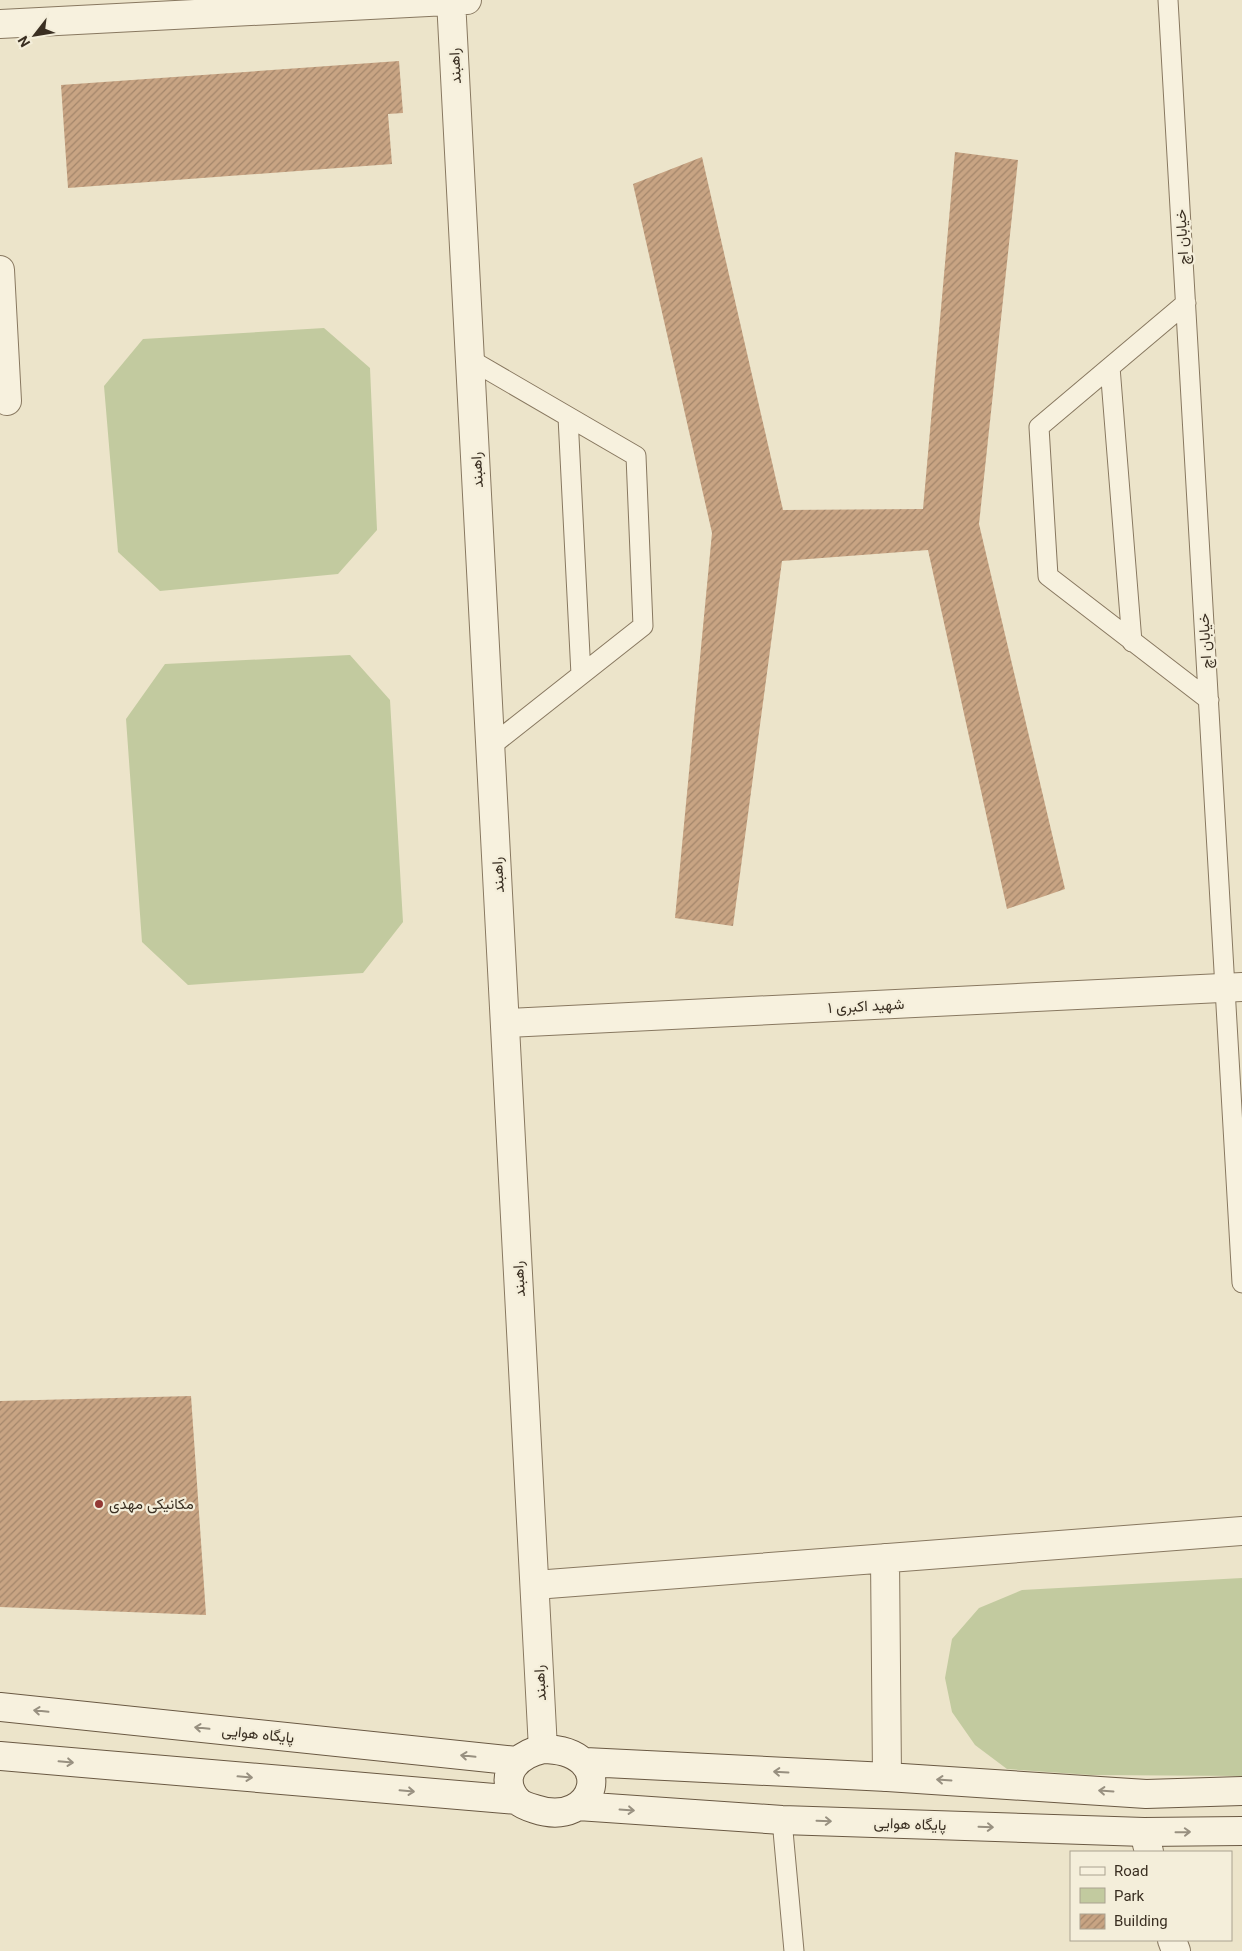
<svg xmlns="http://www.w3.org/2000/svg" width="1242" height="1951" viewBox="0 0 1242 1951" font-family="Georgia,Vazirmatn,serif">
	<defs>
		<pattern id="building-hatch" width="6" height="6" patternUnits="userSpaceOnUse" patternTransform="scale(1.25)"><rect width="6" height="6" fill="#c8a483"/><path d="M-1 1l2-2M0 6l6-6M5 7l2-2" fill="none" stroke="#a3866b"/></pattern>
	</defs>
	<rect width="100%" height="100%" fill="#ece4ca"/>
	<path fill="#c2ca9f" d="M324,328L370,368L377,530L338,574L160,591L118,552L104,386L143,339Z
		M350,655L390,700L403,922L363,973L188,985L142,942L126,719L165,664Z
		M1242,1578V1776L1091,1775L1007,1769L975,1745L952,1712L945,1678L952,1639L979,1608L1022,1590Z"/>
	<path fill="url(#building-hatch)" d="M399,61L403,113L388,114L392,164L68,188L61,85Z
		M955,152L1018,160L979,524L1065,889L1007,909L928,550L782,561L733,926L675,918L712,533L633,184L702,157L783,510L923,509Z
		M191,1396L206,1615L0,1607V1401Z"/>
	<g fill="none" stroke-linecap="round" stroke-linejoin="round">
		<defs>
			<path id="service" d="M1168,0L1242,1283
				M1186,303L1039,427L1048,576L1209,700
				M471,360L636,456L643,626L491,746
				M1110,367L1132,642
				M568,417L581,675
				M782,1820L794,1951"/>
			<path id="minor" d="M451,0L543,1749
				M0,24L467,0
				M0,270L7,401
				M506,1023L1242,987"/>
			<path id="tertiary" d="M885,1558L887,1777
				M535,1585L1242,1531
				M1144,1832L1149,1852
				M1172,1940L1176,1951"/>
			<path id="secondary" d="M0,1707L517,1761
				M543,1749C619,1750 597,1830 535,1809C528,1807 519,1804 515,1798C497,1773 520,1754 543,1749Z
				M0,1756L517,1800
				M585,1762L887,1777L1146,1794L1242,1791
				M578,1806L782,1820L1144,1832L1242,1831"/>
		</defs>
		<use href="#service" stroke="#887860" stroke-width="21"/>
		<use href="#minor" stroke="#887860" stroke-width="30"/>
		<use href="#tertiary" stroke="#887860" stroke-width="30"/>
		<use href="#secondary" stroke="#6a5943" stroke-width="30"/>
		<use href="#service" stroke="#f7f1de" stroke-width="19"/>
		<use href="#minor" stroke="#f7f1de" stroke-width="28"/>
		<use href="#tertiary" stroke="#f7f1de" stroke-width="28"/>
		<use href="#secondary" stroke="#f7f1de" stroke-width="28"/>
	</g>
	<defs><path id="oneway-shaft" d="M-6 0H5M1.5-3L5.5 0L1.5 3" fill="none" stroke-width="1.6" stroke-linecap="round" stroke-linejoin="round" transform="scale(1.25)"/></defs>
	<g stroke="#989080">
		<use href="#oneway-shaft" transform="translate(41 1711) rotate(-174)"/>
		<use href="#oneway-shaft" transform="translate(202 1728) rotate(-174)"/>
		<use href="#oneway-shaft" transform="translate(468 1756) rotate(-174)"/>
		<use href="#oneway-shaft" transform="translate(66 1762) rotate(5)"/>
		<use href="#oneway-shaft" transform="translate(781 1772) rotate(-177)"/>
		<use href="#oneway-shaft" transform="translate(245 1777) rotate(5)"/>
		<use href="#oneway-shaft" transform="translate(944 1780) rotate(-176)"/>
		<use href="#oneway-shaft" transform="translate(407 1791) rotate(5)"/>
		<use href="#oneway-shaft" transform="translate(1106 1791) rotate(-176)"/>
		<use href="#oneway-shaft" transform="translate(627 1810) rotate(4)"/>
		<use href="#oneway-shaft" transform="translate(824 1821) rotate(2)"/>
		<use href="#oneway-shaft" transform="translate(986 1827) rotate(2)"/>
		<use href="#oneway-shaft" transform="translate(1183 1832) rotate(-1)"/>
	</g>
	<circle fill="#933934" stroke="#f4eeda" stroke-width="2" cx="99" cy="1504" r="5"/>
	<g text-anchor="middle" stroke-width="4.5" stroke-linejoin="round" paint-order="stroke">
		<g font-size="15" fill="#3a2f22" stroke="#f4eeda">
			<text transform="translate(455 66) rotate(-93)" y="5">راهبند</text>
			<text transform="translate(1182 237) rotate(-93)" y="5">خیابان اچ</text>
			<text transform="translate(477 470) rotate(-93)" y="5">راهبند</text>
			<text transform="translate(1205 641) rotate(-93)" y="5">خیابان اچ</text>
			<text transform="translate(498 875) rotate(-93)" y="5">راهبند</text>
			<text transform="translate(866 1006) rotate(-3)" y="5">شهید اکبری ۱</text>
			<text transform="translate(519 1279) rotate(-93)" y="5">راهبند</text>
			<text transform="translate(540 1683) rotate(-93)" y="5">راهبند</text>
			<text transform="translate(258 1734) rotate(6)" y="5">پایگاه هوایی</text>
			<text transform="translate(910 1824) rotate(2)" y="5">پایگاه هوایی</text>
		</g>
		<g font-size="15" fill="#3a2f22" stroke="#f4eeda" text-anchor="start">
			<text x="109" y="1509">مکانیکی مهدی</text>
		</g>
	</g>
	<rect x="1070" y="1851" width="162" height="90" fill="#f4eeda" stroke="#aaa290"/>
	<rect x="1080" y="1867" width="25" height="8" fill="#f7f1de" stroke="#aaa290"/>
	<text x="1114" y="1876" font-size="15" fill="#3a2f22">Road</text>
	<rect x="1080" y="1888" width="25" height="15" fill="#c2ca9f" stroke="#aaa290"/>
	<text x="1114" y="1901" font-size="15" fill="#3a2f22">Park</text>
	<rect x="1080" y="1914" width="25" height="15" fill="url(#building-hatch)" stroke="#aaa290"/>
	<text x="1114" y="1926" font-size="15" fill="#3a2f22">Building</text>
	<g transform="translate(35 35) rotate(239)" stroke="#f4eeda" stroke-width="4" paint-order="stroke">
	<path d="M0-4L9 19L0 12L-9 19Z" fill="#3a2f22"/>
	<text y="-8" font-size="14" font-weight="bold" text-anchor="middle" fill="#3a2f22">N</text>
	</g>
</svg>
